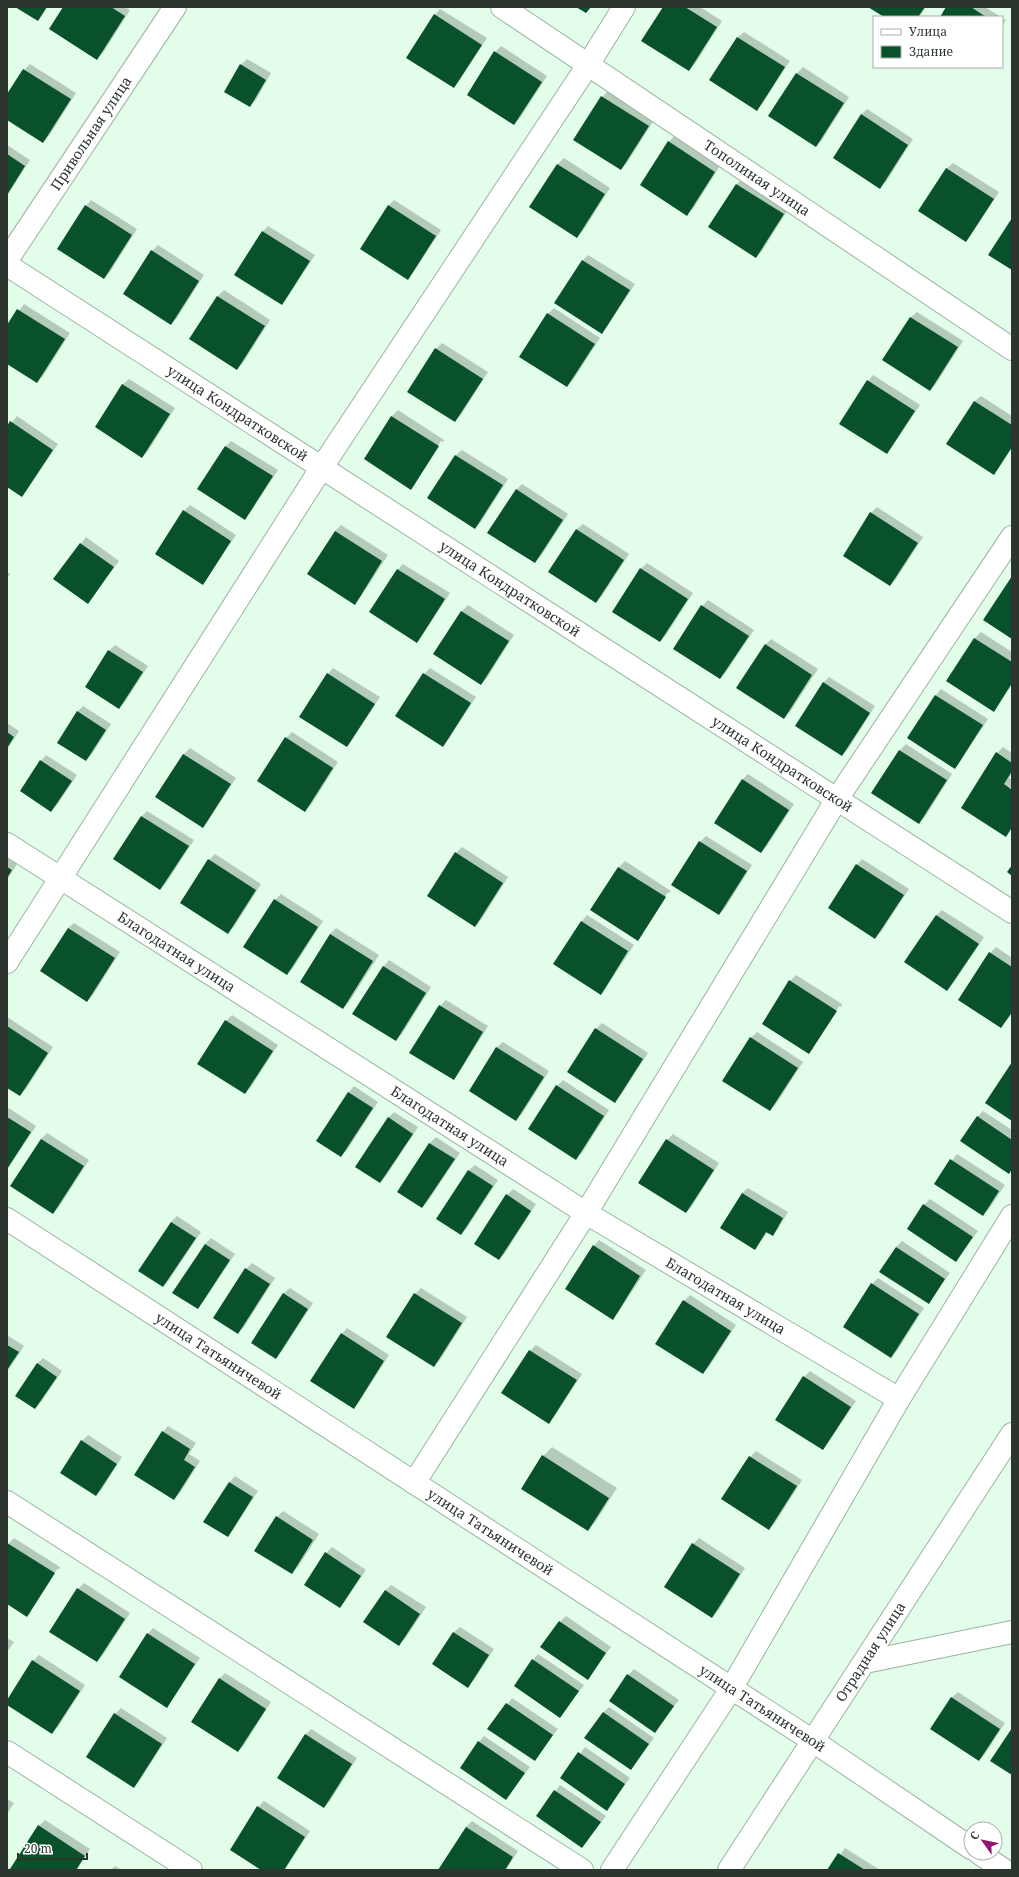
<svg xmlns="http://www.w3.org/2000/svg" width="1019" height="1877" viewBox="0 0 1019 1877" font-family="'Noto Serif',serif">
	<rect width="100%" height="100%" fill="#e2fde9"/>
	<path fill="#0003" d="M65,7H125L130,10L103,53L97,58Z
		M664,7H700L722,21L695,64L689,70Z
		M870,7H926L919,17H886Z
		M947,7H985L1001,17H941Z
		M440,9L487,38L459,81L454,87L435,15Z
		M1002,18L1006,20L1002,27Z
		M744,32L790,61L762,104L757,109L711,80L738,37Z
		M501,46L547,76L520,118L514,124L495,52Z
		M247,59L271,73L256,100L250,106L241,65Z
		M30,64L76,93L49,136L43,142L7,119V96L24,70Z
		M803,67L849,97L822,140L816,146L770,116L797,73Z
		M608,91L654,120L627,163L621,169L575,139L602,97Z
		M867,109L913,139L886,182L880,187L861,115Z
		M674,136L720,166L693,209L687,214L669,142Z
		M7,145L30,160L7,196Z
		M564,158L610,188L583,231L577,237L531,207L558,164Z
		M953,163L999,192L971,235L966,241L920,211L947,168Z
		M743,178L789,208L762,251L756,257L710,227L737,184Z
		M91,200L137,229L110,272L104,278L86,206Z
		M394,200L441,230L413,273L407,278L388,206Z
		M268,226L315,255L287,298L282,304L263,231Z
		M158,245L204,275L177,318L171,324L152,251Z
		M588,255L635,284L607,327L601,333L583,260Z
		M224,290L270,320L243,363L237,369L191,339L218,296Z
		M24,304L70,333L43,376L37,382L7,363V327Z
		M554,308L600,338L573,380L567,386L548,314Z
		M917,312L963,341L936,384L930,390L884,360L911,317Z
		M442,343L488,372L461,415L455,421L409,391L436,349Z
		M873,375L920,405L892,447L887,453L868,381Z
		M129,379L175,408L148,451L142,457L96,427L123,384Z
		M981,396L1012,416V448L994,474L947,444L975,401Z
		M398,410L444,440L443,442L441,441L414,483H416L411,488L365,459L392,416Z
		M17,416L58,444L27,490L22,496L7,486V428Z
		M231,441L278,470L250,513L244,519L226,446Z
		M462,450L508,479L481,522L475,528L429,498L456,455Z
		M522,484L568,514L541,556L535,562L516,490Z
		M190,505L236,535L208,577L203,583L184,511Z
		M877,507L923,537L896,579L890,585L844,555L871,513Z
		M583,524L629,554L602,596L596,602L550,572L577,529Z
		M341,525L388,555L360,598L354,604L335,531Z
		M86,537L119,561L88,602L55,579Z
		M647,563L693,593L666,635L660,641L641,569Z
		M403,564L450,593L422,636L417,642L398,569Z
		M7,572L10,574L7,578Z
		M708,600L754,630L726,672L720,678L702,606Z
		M468,605L514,635L487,678L481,684L435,654L462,611Z
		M981,632L1012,652V685L994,710L947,681L975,638Z
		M771,639L818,669L790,712L784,717L765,645Z
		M115,645L148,666L125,702L119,708L109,651Z
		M333,668L380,697L352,740L347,746L328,674Z
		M430,668L476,697L448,740L442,746L424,674Z
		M829,677L875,706L848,749L842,755L823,683Z
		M941,689L988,719L960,762L955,768L908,738L936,695Z
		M83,706L111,724L92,754L86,760L77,712Z
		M7,723L19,731L7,750Z
		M292,732L338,762L311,805L305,810L286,738Z
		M906,744L952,774L925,817L919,823L872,793L900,750Z
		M1003,747L1012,753V773L1009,778L1012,780V829L1006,836L997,753Z
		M190,748L236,778L208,821L203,827L156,797L184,754Z
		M46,755L77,775L57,805L51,810L41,761Z
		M748,774L794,804L767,846L761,852L742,780Z
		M147,811L194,840L166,883L160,889L142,816Z
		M706,836L752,865L725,908L719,914L700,842Z
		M462,847L508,877L481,920L475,926L456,853Z
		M215,854L261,884L234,927L228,932L209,860Z
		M7,858L17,864L7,880Z
		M862,859L909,889L881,932L875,937L857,865Z
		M625,861L671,891L669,893L668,892L641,934H643L638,940L591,910L619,867Z
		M281,894L323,921L293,968L287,974L275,900Z
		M942,910L984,937L953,984L947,990L936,916Z
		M587,915L634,945L606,988L600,994L554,964L582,921Z
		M74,923L120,952L93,995L87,1001L68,928Z
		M336,928L379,955L349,1002L343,1008L301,981L330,934Z
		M996,947L1012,958V1014L1001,1027L990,953Z
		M389,960L431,987L402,1034L396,1040L354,1013L384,966Z
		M796,975L842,1004L841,1007L839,1006L812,1048H814L809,1053L763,1024L790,981Z
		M446,1000L488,1026L459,1073L453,1079L411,1053L440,1006Z
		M232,1015L278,1045L251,1087L245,1093L226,1021Z
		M7,1017L53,1047L26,1089L20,1095L7,1087Z
		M602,1023L648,1053L621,1095L615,1101L596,1029Z
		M757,1032L803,1062L776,1104L770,1110L751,1038Z
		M503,1042L549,1071L522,1114L516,1120L470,1090L497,1047Z
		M563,1080L609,1110L582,1153L576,1158L557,1086Z
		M354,1086L378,1102L347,1150L341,1156L317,1141L349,1092Z
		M7,1107L36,1126L7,1170Z
		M983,1111L1012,1130V1169L1009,1172L977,1117Z
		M394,1112L418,1127L386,1176L380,1182L388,1118Z
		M47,1133L89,1160L59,1207L53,1213L11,1186L41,1139Z
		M673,1134L719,1163L692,1206L686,1212L667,1140Z
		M436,1137L460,1153L428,1201L422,1207L399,1192L430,1143Z
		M957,1154L1005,1185L989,1209L983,1215L935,1183Z
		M475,1165L498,1180L467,1228L461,1234L437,1219L469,1170Z
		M748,1188L788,1212L778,1229L773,1235L768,1232L755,1249L742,1193Z
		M513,1189L536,1204L505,1253L499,1259L507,1195Z
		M930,1199L978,1231L956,1260L924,1205Z
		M177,1216L201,1232L169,1280L163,1286L140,1271L171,1222Z
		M211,1238L235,1254L203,1302L198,1308L174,1293L205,1244Z
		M599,1240L646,1270L618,1313L612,1318L594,1246Z
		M902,1241L950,1273L928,1303L896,1247Z
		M252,1263L275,1278L244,1327L238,1332L246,1269Z
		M878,1278L924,1308L897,1351L891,1356L872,1284Z
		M290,1288L313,1303L282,1351L276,1357L253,1342L284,1293Z
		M421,1288L467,1317L440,1360L434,1366L388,1336L415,1294Z
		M690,1295L736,1325L709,1367L703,1373L684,1301Z
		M347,1328L389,1355L359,1402L353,1408L342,1334Z
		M7,1335L24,1346L7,1372Z
		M536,1345L582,1374L554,1417L548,1423L530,1351Z
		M43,1358L62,1371L41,1402L35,1408L37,1364Z
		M810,1371L856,1401L828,1443L822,1449L804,1377Z
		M168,1426L196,1443L189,1454L200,1461L180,1493L174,1499L163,1432Z
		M88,1435L122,1457L102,1489L96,1495L82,1441Z
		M552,1447L617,1488L596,1521L588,1530L522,1488L543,1456Z
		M756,1451L802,1480L775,1523L769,1529L750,1457Z
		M235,1476L258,1491L233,1530L227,1536L205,1522L230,1482Z
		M283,1511L319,1534L298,1567L292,1573L277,1517Z
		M14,1538L60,1567L59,1570L57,1569L30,1611H32L27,1616L7,1603V1545Z
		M699,1538L745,1568L718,1611L712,1616L693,1544Z
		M332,1547L366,1570L345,1601L340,1607L326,1553Z
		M84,1583L130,1613L103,1655L97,1661L78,1589Z
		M391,1585L426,1607L405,1639L399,1644L385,1591Z
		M566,1616L611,1647L587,1678L560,1622Z
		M460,1627L494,1649L474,1680L468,1686L434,1664L454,1632Z
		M153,1628L200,1658L172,1700L167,1706L148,1634Z
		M7,1638L14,1642L7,1652Z
		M538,1654L584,1685L560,1717L533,1660Z
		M39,1655L85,1685L58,1727L52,1733L7,1704L33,1661Z
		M634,1669L679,1700L655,1731L628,1675Z
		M225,1673L271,1702L244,1745L238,1751L219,1679Z
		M958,1692L1005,1723L985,1754L979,1760L931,1729L952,1697Z
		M512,1698L558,1729L534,1760L489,1729Z
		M609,1707L654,1738L631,1769L603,1713Z
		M121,1708L167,1738L140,1780L134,1786L115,1714Z
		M311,1729L357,1758L330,1801L324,1807L305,1735Z
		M484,1736L530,1767L506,1798L479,1742Z
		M585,1747L630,1778L607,1809L562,1778Z
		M560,1785L606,1816L582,1847L537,1816Z
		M7,1799L14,1803L7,1814Z
		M264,1801L310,1831L285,1870H263L258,1807Z
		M45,1820L90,1849L77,1870H14L39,1826Z
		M472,1821L518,1851L506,1870H439L466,1827Z
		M845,1848L880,1870H829Z
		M115,1866L122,1870H111Z"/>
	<path fill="#08512b" d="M15,7H47L38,21Z
		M63,7H111L125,16L97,60L49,29Z
		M576,7H591L586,13Z
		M663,7H685L717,27L689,71L641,41Z
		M868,7H925L918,17H884Z
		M946,7H971L986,17H940Z
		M434,14L482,45L454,88L406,58Z
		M737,37L785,67L757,111L709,80Z
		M494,51L542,82L514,125L467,95Z
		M240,64L266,80L250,107L224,92Z
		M23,69L71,99L43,143L7,120V94Z
		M796,73L844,103L816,147L768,116Z
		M601,96L649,126L621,170L573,140Z
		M861,114L908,145L880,189L833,158Z
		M668,141L715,172L687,216L640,185Z
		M7,154L25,166L7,195Z
		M557,164L605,194L577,238L529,207Z
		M946,168L994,199L966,242L918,211Z
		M736,184L784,214L756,258L708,227Z
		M85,205L132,235L104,279L57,249Z
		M388,205L436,236L408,280L360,249Z
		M1012,218V270L988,255Z
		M262,231L310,261L282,305L234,275Z
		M151,250L199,281L171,325L123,294Z
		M582,260L630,290L602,334L554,303Z
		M217,296L265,326L237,370L189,339Z
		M17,309L65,339L37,383L7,364V325Z
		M547,313L595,344L567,387L519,357Z
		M910,317L958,347L930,391L882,360Z
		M435,348L483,379L455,422L407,392Z
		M867,380L915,411L887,454L839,424Z
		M122,384L170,414L142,458L95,427Z
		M974,401L1012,425V447L994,475L946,444Z
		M391,416L439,446L411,490L364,459Z
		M10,421L53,450L22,497L7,487V426Z
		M225,446L273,476L245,520L197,489Z
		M455,455L503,485L475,529L427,498Z
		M516,489L563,520L535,563L487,533Z
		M183,510L231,541L203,585L155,554Z
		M870,512L918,543L890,586L843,556Z
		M576,529L624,560L596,603L548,572Z
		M335,531L382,561L355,605L307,574Z
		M80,543L114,567L88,604L53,579Z
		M640,568L688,599L660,642L612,612Z
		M397,569L445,599L417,643L369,612Z
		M1012,576V639L983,620Z
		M701,605L749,636L720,679L673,649Z
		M461,611L509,641L481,685L433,654Z
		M974,638L1012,662V683L994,712L946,681Z
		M765,644L812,675L784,719L736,688Z
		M108,650L143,672L119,709L85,687Z
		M327,673L375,704L347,747L299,717Z
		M423,673L471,703L443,747L395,716Z
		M823,682L870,713L842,756L795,726Z
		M935,695L983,725L955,769L907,738Z
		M77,711L106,730L86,761L57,743Z
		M7,732L14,737L7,748Z
		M285,737L333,768L305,812L257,781Z
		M899,750L947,780L919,824L871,793Z
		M996,752L1012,763V771L1004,784L1012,790V827L1006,837L961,808Z
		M183,754L231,784L203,828L155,797Z
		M40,760L72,781L51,812L20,791Z
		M742,779L789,810L761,853L714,823Z
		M141,816L189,846L160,890L113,859Z
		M699,841L747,871L719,915L671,885Z
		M455,852L503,883L475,927L427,896Z
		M208,859L256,890L228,934L180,903Z
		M856,864L904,895L875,939L828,908Z
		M1012,865V876L1007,872Z
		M7,867L12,870L7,878Z
		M618,867L666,897L638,941L590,910Z
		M274,899L318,927L287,975L243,947Z
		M936,915L979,944L947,991L904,962Z
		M581,921L628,951L601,995L553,964Z
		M68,928L115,958L87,1002L40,971Z
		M330,934L373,961L343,1009L300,982Z
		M989,952L1012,967V1012L1001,1028L958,1000Z
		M383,966L426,993L396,1041L352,1014Z
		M789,980L837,1011L809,1054L762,1024Z
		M439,1005L483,1032L454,1080L409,1053Z
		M225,1020L273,1051L245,1094L197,1064Z
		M7,1026L48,1053L20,1096L7,1088Z
		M595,1028L643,1059L615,1103L567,1072Z
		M750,1037L798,1068L770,1111L722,1081Z
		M496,1047L544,1077L516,1121L469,1091Z
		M1012,1062V1121L985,1103Z
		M556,1085L604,1116L576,1160L528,1129Z
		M348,1092L373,1108L341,1157L316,1141Z
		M977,1116L1012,1140V1169L1009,1174L960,1141Z
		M7,1117L31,1132L7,1169Z
		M388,1117L413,1134L380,1183L355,1167Z
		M41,1139L84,1166L53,1214L10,1186Z
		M666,1139L714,1170L686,1213L638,1183Z
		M429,1143L455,1159L422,1208L397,1192Z
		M950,1159L999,1191L983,1216L934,1184Z
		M468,1170L493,1186L461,1235L436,1219Z
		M742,1193L783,1218L773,1236L766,1232L755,1250L720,1228Z
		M506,1194L531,1211L499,1260L474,1244Z
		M923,1204L973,1237L956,1262L907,1229Z
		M171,1222L196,1238L163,1287L138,1271Z
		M205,1244L230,1260L198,1309L172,1293Z
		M593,1245L640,1276L613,1320L565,1289Z
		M896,1247L945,1279L929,1304L879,1272Z
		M245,1268L270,1284L238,1334L213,1318Z
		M871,1283L919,1314L891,1358L843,1327Z
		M283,1293L308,1309L276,1359L251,1343Z
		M414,1293L462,1323L434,1367L386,1337Z
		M683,1300L731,1331L703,1374L655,1344Z
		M341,1333L384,1361L354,1409L310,1381Z
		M7,1345L19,1352L7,1370Z
		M529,1350L577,1380L549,1424L501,1393Z
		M37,1363L57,1377L35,1409L15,1396Z
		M803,1376L851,1407L823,1450L775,1420Z
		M162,1431L190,1449L184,1460L195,1467L174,1500L134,1475Z
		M81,1440L117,1464L96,1496L60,1473Z
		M542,1455L609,1498L588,1531L521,1489Z
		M749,1456L797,1486L769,1530L721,1499Z
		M229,1482L253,1497L228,1537L203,1522Z
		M276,1516L313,1540L292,1574L254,1551Z
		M7,1543L55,1573L27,1617L7,1604Z
		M692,1543L740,1574L712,1618L664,1587Z
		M325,1552L361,1576L340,1608L304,1585Z
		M77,1588L125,1619L97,1662L49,1632Z
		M385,1590L420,1614L399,1646L363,1622Z
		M559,1621L606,1653L588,1680L540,1647Z
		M453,1632L489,1655L468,1688L432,1664Z
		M147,1633L195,1664L167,1708L119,1677Z
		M532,1659L579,1691L560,1718L514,1686Z
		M32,1660L80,1691L52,1734L7,1705V1700Z
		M627,1674L674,1706L655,1733L609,1701Z
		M219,1678L266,1709L238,1752L191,1722Z
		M951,1697L1000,1729L979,1761L930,1729Z
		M506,1703L553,1735L535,1761L487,1729Z
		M603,1712L649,1744L631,1770L584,1738Z
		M114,1713L162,1744L134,1788L86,1757Z
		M1012,1728V1775L990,1761Z
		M305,1734L352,1764L324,1808L277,1778Z
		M478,1741L525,1773L506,1800L460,1768Z
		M578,1752L625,1784L607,1811L560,1778Z
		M554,1790L601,1822L582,1848L536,1816Z
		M257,1806L305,1837L284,1870H261L230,1850Z
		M38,1825L85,1856L76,1870H12L10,1869Z
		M466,1827L513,1857L505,1870H438Z
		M838,1853L865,1870H827Z"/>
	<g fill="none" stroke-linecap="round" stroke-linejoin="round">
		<defs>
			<g id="minor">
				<path id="s1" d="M502,7L1012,349"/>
				<path id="s2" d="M7,260L175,7"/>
				<path id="s3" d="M7,265L1012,912"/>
				<path id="s4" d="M7,844L586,1213L899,1399"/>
				<path d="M7,962L322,467L588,65L624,7"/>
				<path id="s5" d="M7,1219L813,1741L971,1848"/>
				<path d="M414,1483L586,1213L837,799L1012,537"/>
				<path d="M7,1502L582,1870"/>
				<path d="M865,1662L1012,1632"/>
				<path d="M7,1752L191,1870"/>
				<path d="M979,1853L1004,1870"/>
				<path d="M612,1870L731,1689L899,1399L1012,1216"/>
				<path id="s6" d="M729,1870L1012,1434"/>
			</g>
		</defs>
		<use href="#minor" stroke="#9bb4a2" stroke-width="24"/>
		<use href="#minor" stroke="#fff" stroke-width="22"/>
	</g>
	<g text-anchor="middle" stroke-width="4" stroke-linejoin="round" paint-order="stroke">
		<g font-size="14" fill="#2c362f" stroke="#fff">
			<text dy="5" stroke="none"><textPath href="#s2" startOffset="152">Привольная улица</textPath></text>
			<text dy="5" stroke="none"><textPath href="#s1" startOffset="307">Тополиная улица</textPath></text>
			<text dy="5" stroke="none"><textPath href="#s3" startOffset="274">улица Кондратковской</textPath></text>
			<text dy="5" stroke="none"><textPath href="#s3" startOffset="598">улица Кондратковской</textPath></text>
			<text dy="5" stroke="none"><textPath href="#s3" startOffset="922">улица Кондратковской</textPath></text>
			<text dy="5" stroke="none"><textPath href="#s4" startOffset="201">Благодатная улица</textPath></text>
			<text dy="5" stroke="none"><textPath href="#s4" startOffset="525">Благодатная улица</textPath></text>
			<text dy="5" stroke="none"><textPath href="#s4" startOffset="849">Благодатная улица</textPath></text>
			<text dy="5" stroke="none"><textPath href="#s5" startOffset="252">улица Татьяничевой</textPath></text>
			<text dy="5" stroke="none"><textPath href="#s5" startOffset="576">улица Татьяничевой</textPath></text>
			<text dy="5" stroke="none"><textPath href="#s6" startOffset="260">Отрадная улица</textPath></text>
			<text dy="5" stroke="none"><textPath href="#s5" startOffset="900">улица Татьяничевой</textPath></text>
		</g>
	</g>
	<rect width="1019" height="1877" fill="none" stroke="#2c362f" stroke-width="16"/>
	<rect x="873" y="16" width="130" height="52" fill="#ffffff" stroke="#abafac"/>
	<rect x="881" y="29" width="20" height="6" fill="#ffffff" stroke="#abafac"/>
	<text x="909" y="36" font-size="12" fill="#2c362f">Улица</text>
	<rect x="881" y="46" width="20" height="12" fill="#08512b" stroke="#abafac"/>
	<text x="909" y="56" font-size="12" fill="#2c362f">Здание</text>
	<g transform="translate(983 1841) rotate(303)"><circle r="19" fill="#ffffff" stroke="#abafac"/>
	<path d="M0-3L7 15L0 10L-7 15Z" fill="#911571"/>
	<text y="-6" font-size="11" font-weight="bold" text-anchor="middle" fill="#2c362f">С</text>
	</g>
	<path d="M18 1853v6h69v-6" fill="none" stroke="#2c362f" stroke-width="2"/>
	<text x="24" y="1853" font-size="12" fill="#2c362f" stroke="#ffffff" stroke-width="3" paint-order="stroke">20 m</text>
</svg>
